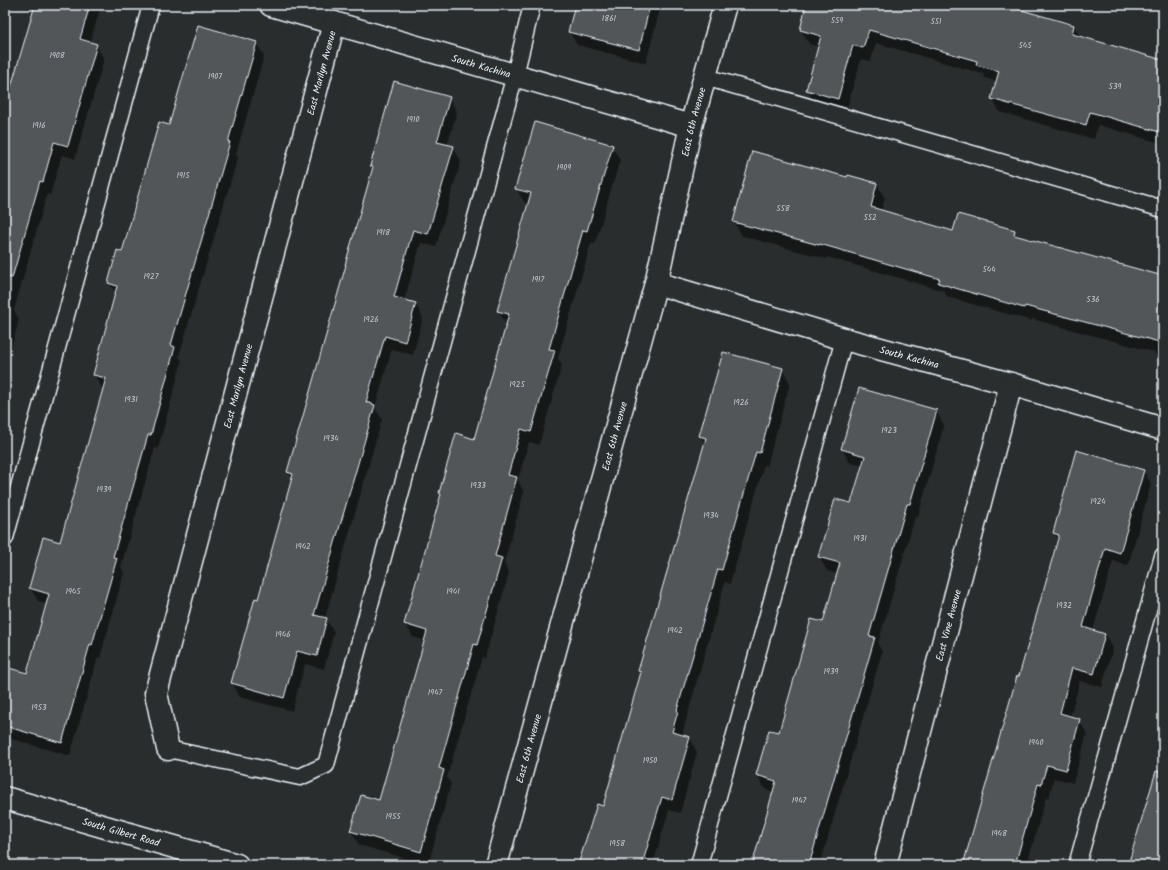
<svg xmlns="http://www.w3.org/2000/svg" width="1168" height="870" viewBox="0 0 1168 870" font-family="Kalam,sans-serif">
	<rect width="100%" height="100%" fill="#2a2d2e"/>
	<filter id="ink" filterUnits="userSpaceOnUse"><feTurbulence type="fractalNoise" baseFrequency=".025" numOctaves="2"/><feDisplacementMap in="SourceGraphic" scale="8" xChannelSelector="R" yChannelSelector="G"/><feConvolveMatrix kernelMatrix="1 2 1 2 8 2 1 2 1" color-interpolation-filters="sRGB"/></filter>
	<g filter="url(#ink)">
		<path fill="#0007" d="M36,5H98L100,9L90,43L96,45L104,59L75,159L62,155L50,195L47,194L14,310L19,320L5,370V112Z
			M576,5H661L646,63L577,45L569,32Z
			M808,5H1001L1074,26L1081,38L1163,61V151L1159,144L1160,143L1098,125L1094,139L1000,112L992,99L997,82L985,78L983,74L876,43L871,61L861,59L846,112L815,104L807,90L819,47L809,44L801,30Z
			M256,42L264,56L236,154L238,157L179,356L182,361L158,449L155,448L121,567L124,573L100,658L98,657L70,756L5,737V668L27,674L47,604L38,601L30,588L61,543L104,389L102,388L94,375L116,294L109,283L123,253L170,126Z
			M449,98L457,112L447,146L453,147L461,161L436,247L421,243L404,301L416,304L423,318L413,355L392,349L375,408L382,419L325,618L326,619L334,632L324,669L305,664L292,711L240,697L232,683L258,600L293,480L288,472L373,170L371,166Z
			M612,146L620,160L595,244L591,243L558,358L562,365L539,445L529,442L518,480L524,492L504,563L509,573L485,658L482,657L447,777L451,784L428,865L359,845L351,831L380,801L425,641L413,637L405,624L442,496L440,493L475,440L508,325L506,324L498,311L529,204L524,202L516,188Z
			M848,176L877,184L885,198L881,211L954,232L1014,231L1018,238L1163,277V357L1156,355L1154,352L1032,319V321L947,297L944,291L827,257V259L742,236L734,222L848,178Z
			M782,369L790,383L767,466L764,465L730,584L725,582L685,724L682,736L690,738L697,752L680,813L669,810L653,865H579L603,807L641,675L639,671L705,444L700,436Z
			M936,411L944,425L918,517H915L878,644L882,652L820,865H753L774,792L765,789L757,775L780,733L824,623L838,574L827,571L819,557L852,505L863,466L850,463L842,449Z
			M5,426L8,430L5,440Z
			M1144,471L1151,484L1128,566L1113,561L1093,631L1105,634L1113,648L1102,687L1080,681L1070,717L1079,720L1087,734L1073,783L1054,778L1049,798L1046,797L1027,865H964L1020,677L1058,540L1054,533Z
			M1163,749V865H1129Z"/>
		<path fill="#535759" stroke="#e8f1f8" d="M35,5H90L80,39L97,44L68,146L54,142L43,182L40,181L12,278L5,277V107Z
			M575,5H650L639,50L568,32Z
			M806,5H1004L1074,25L1072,34L1163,60V133L1090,112L1086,125L991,99L999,71L976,65L977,61L869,30L863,48L853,45L838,99L806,90L821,36L800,30Z
			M198,25L257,42L228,142H230L171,345L175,347L151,435H148L113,557L117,558L92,645L90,644L62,743L5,726V667L27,673L49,594L29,588L43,537L60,542L106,378L93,375L117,286L108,283L117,250L122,252L159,122L169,125Z
			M394,81L450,97L437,142L454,146L428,234L413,230L394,297L416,303L405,342L385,336L366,402L375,405L314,615L327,618L317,656L297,651L284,698L231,683L255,598L258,599L293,474L287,472L346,265H345L373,167L370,166Z
			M535,122L613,145L587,231L583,230L549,349L555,350L531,432L521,429L508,475L517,477L495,556L502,558L477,645L474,644L439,768L444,770L421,852L350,831L361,795L379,800L427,631L404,624L441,494L439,493L456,433L474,439L509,314L497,311L531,193L515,189Z
			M752,151L847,177L848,175L877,183L871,207L953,231L958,214L1015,230L1014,235L1163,276V343L1025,306L1024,308L938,283L940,279L820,244L819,245L733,222Z
			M723,352L783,368L760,453L756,452L722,570L718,569L677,710L678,711L672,732L690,737L672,800L662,797L642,865H578L597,804L603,806L641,672L638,671L706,438L699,436Z
			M859,388L937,410L910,504H907L869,636L875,637L809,865H752L776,781L756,775L769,730L779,732L811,619L823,622L840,563L818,557L835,499L851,503L865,456L841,449Z
			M1076,450L1144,470L1120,553L1105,548L1083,627L1105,634L1094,674L1072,668L1060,713L1080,719L1066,770L1047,765L1041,785L1038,784L1015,865H963L1017,676H1019L1059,535L1053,533Z
			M1156,771L1163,772V865H1128Z"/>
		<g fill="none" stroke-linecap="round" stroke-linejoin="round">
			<defs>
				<path id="lane" d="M705,77L1163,209
					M5,538L151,5
					M168,749L300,777L326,765L515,75L532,5
					M699,865L844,339
					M1077,865L1163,556"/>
				<g id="street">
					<path id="s1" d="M271,5L691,126"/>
					<path id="s2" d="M656,283L844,339L1011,384L1163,429"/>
					<path id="s3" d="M168,749L156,693L334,23"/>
					<path id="s4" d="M496,865L656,283L691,126L725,5"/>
					<path id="s5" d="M885,865L1011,384"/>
				</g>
				<g id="primary">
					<path id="s6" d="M5,798L237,865"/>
				</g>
			</defs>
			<use href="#lane" stroke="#e8f1f8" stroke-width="19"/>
			<use href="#street" stroke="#e8f1f8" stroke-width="25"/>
			<use href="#primary" stroke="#e8f1f8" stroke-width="25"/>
			<use href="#lane" stroke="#2a2d2e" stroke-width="16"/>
			<use href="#street" stroke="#2a2d2e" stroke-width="22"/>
			<use href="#primary" stroke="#2a2d2e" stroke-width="22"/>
		</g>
	</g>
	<g text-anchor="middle" stroke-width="4" stroke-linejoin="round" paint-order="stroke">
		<g font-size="8" fill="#c3cad0">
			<text x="609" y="21">1861</text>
			<text x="837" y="23">559</text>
			<text x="936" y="24">551</text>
			<text x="1025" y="48">545</text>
			<text x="57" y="58">1908</text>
			<text x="215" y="79">1907</text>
			<text x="1115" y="89">539</text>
			<text x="413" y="122">1910</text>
			<text x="39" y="128">1916</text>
			<text x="564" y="170">1909</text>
			<text x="183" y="178">1915</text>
			<text x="783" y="211">558</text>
			<text x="870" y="220">552</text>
			<text x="383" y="235">1918</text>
			<text x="989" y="272">544</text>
			<text x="151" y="279">1927</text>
			<text x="538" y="282">1917</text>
			<text x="1093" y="302">536</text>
			<text x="371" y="322">1926</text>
			<text x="517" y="387">1925</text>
			<text x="131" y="402">1931</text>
			<text x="741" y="405">1926</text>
			<text x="889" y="433">1923</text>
			<text x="331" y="441">1934</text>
			<text x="478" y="488">1933</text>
			<text x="104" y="492">1939</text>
			<text x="1098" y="504">1924</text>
			<text x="711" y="518">1934</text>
			<text x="860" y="541">1931</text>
			<text x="303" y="549">1942</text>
			<text x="73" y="594">1945</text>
			<text x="453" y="594">1941</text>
			<text x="1064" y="608">1932</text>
			<text x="675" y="633">1942</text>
			<text x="283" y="637">1946</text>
			<text x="831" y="674">1939</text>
			<text x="435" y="695">1947</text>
			<text x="39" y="710">1953</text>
			<text x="1036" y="745">1940</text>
			<text x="650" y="763">1950</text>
			<text x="799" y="803">1947</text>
			<text x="393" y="819">1955</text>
			<text x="999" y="836">1948</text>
			<text x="617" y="846">1958</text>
		</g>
		<g font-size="10" fill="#e8f1f8" stroke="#2a2d2e">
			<text dy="4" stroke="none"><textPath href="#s1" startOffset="219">South Kachina</textPath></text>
			<text dy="4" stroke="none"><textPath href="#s3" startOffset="699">East Marilyn Avenue</textPath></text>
			<text dy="4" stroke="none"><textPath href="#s4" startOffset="769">East 6th Avenue</textPath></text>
			<text dy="4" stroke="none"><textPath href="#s2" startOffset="264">South Kachina</textPath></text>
			<text dy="4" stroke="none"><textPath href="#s3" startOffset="375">East Marilyn Avenue</textPath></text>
			<text dy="4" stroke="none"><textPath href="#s4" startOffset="445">East 6th Avenue</textPath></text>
			<text dy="4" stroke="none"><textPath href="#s5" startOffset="248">East Vine Avenue</textPath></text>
			<text dy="4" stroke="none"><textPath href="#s4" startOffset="121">East 6th Avenue</textPath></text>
			<text dy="4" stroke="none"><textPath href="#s6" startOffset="121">South Gilbert Road</textPath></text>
		</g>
	</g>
	<rect width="1168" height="870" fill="none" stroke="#2a2d2e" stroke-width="20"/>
	<rect x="10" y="10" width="1148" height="850" fill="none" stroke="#e8f1f8" stroke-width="1.5" filter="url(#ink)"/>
</svg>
